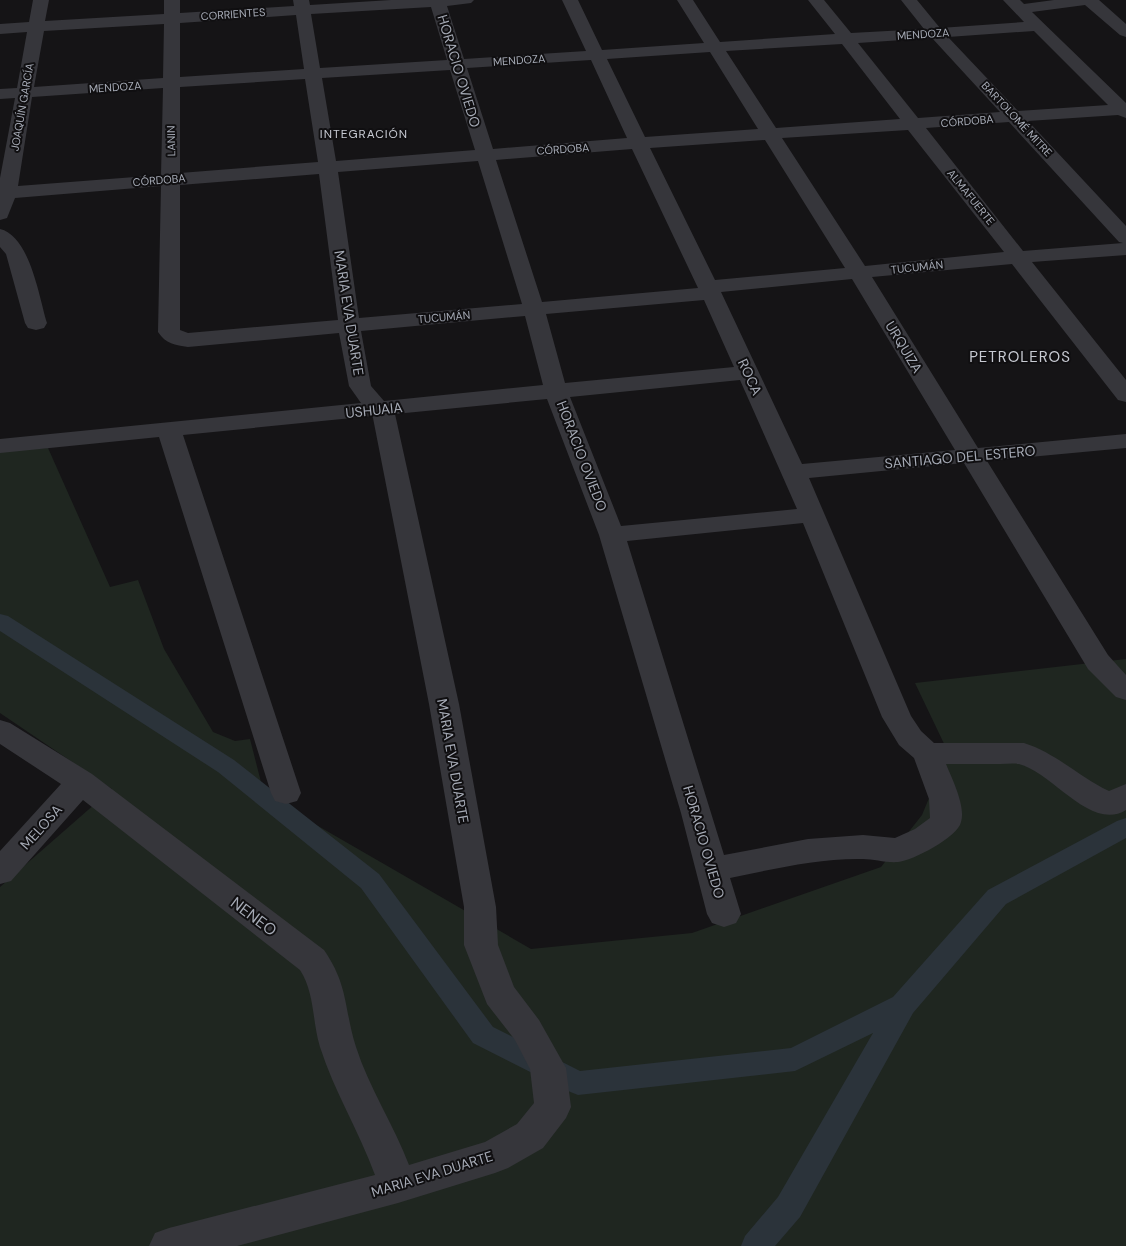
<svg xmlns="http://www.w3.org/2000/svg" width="1126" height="1246" viewBox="0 0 1126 1246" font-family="'DM Sans',sans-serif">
	<rect width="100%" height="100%" fill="#151416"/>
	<path fill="#1f2620" d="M48,448L110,587L138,580L164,649L213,732L235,741L250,739L261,782L306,819L531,949L692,933L881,867L922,815L948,752L915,683L1126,659V1246H0V887L112,789L0,713V451Z"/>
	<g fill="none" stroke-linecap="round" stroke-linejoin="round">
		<path fill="#2b333a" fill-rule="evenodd" d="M0,614L8,616L234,760L379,874L493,1027L580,1071L791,1048L893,997L988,890L1117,821L1126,818V838L1006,904L913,1013L800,1217L775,1246H741L745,1236L778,1197L873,1033L795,1071L578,1095L568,1091L473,1043L361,888L218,772L0,631Z"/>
		<path fill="#36363b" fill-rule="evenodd" d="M33,0H49L45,21L164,14V0H180V13L294,6L293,0H309L310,5L391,0H474L471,3L447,6L464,59L586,51L562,0H578L602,50L704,43L677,0H693L720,42L835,34L808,0H824L851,33L924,29L901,0H917L940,28L1024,22L1003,0H1020L1024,4L1054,0H1099L1126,24V37L1120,35L1085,5L1032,12L1126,103V118L1118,115L1028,121L1126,226V255L1032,262L1126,380V402L1118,400L1012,264L872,277L978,448L1126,434V448L987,461L1108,655L1126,675V700L1116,697L1088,669L964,463L809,478L911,716L921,731L934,743H1024C1056,753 1079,777 1109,791L1126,784V810C1091,832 1052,772 1019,764C1013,763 1006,764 1000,764C982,764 964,764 946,764C952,779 966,806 961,822C958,837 912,861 898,862C886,863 874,859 863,859C819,858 774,869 730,878L741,914L736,923L724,927L712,923L707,914L681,813L599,535L547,399L395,414L459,704L496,907L498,945L514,987L539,1020L566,1068L571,1107L566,1118L543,1148L508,1168L495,1173L398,1203L237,1246H149L155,1233L169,1228L375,1175C359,1131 334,1091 320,1047C312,1021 315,993 300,970L83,800L11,881L0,884V851L61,784L0,744V720L10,723L92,774L324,950C349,986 344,1010 356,1047C369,1088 394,1125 409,1165L485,1142L517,1124L534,1103L530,1069L515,1040L487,1004L464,945V907L429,704L373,418L372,416L183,435L301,793L297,801L286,804L275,801L271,793L159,437L0,453V439L361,403L349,386L339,333L188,347C175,345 166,344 158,332L161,186L15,198L7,218L0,220V178L15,98L0,99V89L17,88L27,32L0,34V24L29,22ZM431,7L447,60L320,68L311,14ZM296,15L304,69L180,77V23ZM164,24L163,78L34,87L44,31ZM1034,31L1108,105L1018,111L948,37ZM932,38L1000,112L918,118L858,43ZM842,44L900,119L776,128L726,51ZM710,52L758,129L645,137L607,59ZM591,60L627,138L493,149L467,68ZM450,70L475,150L336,161L322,78ZM305,79L318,162L180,173V87ZM163,88L161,175L18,186L32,97ZM1009,122L1119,242L1123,243L1023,251L926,128ZM908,130L1004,252L865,266L782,138ZM765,140L845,268L715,280L650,148ZM632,149L698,288L542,302L496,160ZM478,161L522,304L359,318L338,172ZM319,174L338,320L188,333L180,330V185ZM852,279L955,450L802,464L721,292ZM704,300L734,367L565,383L546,314ZM525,316L543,385L384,401L371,386L361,331ZM740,380L797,509L621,526L570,397ZM803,523L882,717L899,745L914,758L929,799L930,818L915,829L895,838L863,835L808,839L724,855L627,541Z
			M0,229C30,236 39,297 47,323L44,328L36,330L28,328L25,323L6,254L0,247Z"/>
	</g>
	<g text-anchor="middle" stroke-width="4" stroke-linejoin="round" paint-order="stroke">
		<g font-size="11" fill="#a6abb6" stroke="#100f11">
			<text transform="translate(233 14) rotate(-4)" y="4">CORRIENTES</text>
			<text transform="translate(923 34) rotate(-4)" y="4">MENDOZA</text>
			<text transform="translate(519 60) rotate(-4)" y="4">MENDOZA</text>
			<text transform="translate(115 87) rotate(-4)" y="4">MENDOZA</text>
			<text transform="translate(22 107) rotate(-80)" y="4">JOAQUÍN GARCÍA</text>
			<text transform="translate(1017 119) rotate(47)" y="4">BARTOLOMÉ MITRE</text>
			<text transform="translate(967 121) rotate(-5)" y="4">CÓRDOBA</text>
			<text transform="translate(171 141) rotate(-91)" y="4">LANIN</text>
			<text transform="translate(563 149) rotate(-4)" y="4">CÓRDOBA</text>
			<text transform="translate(159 180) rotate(-5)" y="4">CÓRDOBA</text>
			<text transform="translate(971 197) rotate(51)" y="4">ALMAFUERTE</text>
			<text transform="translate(917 267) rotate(-6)" y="4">TUCUMÁN</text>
			<text transform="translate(444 317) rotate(-5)" y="4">TUCUMÁN</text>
		</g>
		<g font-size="12" letter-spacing="1" fill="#c7cad2" stroke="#100f11">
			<text x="364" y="138">INTEGRACIÓN</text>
		</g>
		<g font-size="14" fill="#a6abb6" stroke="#100f11">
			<text transform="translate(459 71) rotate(73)" y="5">HORACIO OVIEDO</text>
			<text transform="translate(349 313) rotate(81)" y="5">MARIA EVA DUARTE</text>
			<text transform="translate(904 347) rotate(59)" y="5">URQUIZA</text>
			<text transform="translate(750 377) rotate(65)" y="5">ROCA</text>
			<text transform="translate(374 410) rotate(-6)" y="5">USHUAIA</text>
			<text transform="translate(582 456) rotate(69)" y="5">HORACIO OVIEDO</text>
			<text transform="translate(960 457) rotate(-5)" y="5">SANTIAGO DEL ESTERO</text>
			<text transform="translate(453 761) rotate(80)" y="5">MARIA EVA DUARTE</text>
			<text transform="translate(41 827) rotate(-48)" y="5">MELOSA</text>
			<text transform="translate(704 842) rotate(74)" y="5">HORACIO OVIEDO</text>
			<text transform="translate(432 1174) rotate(-17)" y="5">MARIA EVA DUARTE</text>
		</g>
		<g font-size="15" letter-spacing="1" fill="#c7cad2" stroke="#100f11">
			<text x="1020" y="362">PETROLEROS</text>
		</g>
		<g font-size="16" fill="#a6abb6" stroke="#100f11">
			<text transform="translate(254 916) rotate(37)" y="6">NENEO</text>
		</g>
	</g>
</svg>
